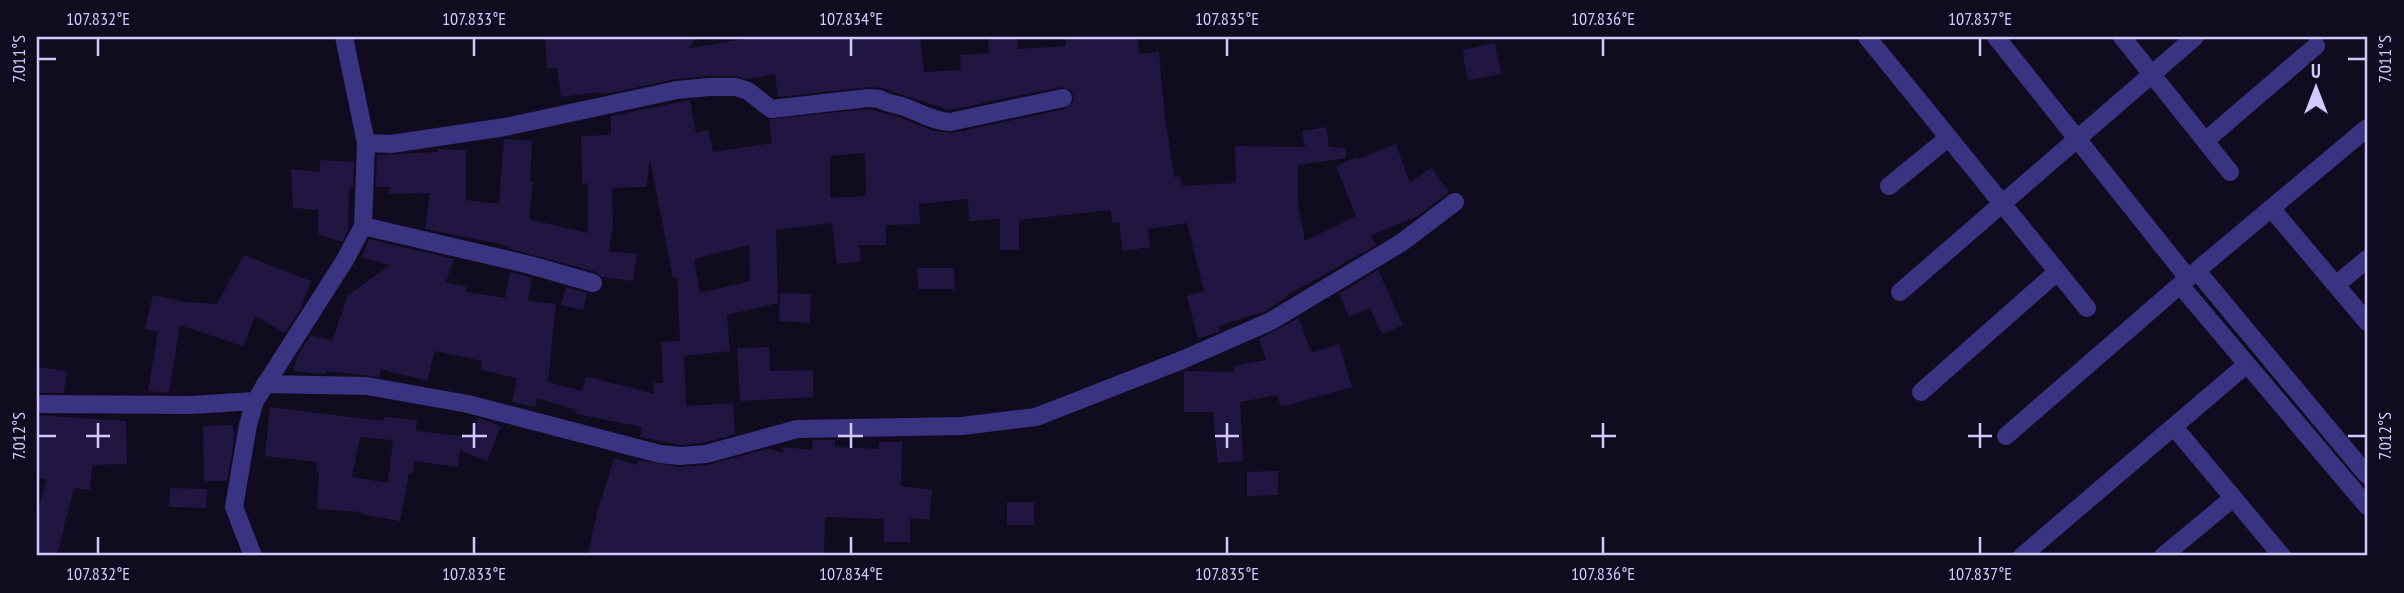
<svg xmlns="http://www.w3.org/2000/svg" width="2404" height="593" viewBox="0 0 2404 593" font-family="'PT Sans Narrow',sans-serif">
	<rect width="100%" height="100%" fill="#100b1f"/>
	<path fill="#211641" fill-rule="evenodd" d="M545,37H695L690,48L755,37H920L924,72L961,70L960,55L989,53L988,37H1017L1018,49L1066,46V37H1138L1139,54L1159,52L1164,110L1174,177L1180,176L1182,186L1236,183L1235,146L1305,147L1302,131L1326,127L1329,147L1346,148V158L1298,165V204L1305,241L1356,216L1336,166L1357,157L1358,159L1396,144L1410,183L1431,167L1449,192L1416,217L1371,235L1376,245L1290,294L1266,311L1218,326L1220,331L1198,339L1187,296L1204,291L1187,223L1148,229L1150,247L1123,251L1119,222L1112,223L1111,210L1019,220V250H1000V219L969,221L968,199L919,204L920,224L886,225V245H859L861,261L837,264L832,223L776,230L778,303L727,315L730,351L684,356L686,406L733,403L735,434L704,443L680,445L640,437L642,427L576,414L577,410L537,398L535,407L512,402L517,378L481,370L482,361L435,351L427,381L381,369L380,377L326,371L325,374L293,371L298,355L311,335L332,341L348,295L390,265L362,257L369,239L454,259L446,282L467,287L466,292L505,298L510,272L532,278L528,301L556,304L548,382L582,391L586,376L654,394L653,383H663L661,342L680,341L677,277L673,278L650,159L646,187L612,188L613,226L609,251L637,254L633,281L602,277L596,272L508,248L509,246L425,229L430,193L389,194V187H376L377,155L438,152V149L466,150V200L499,204L504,139L532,141L530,182H533L529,217L532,220L588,233V183L582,184L581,136L611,135V116L690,100L696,133L708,130L713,152L772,143L769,119L868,109L899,117L934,131L952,133L1065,109L1074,101L1072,91L1061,87L949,110L882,88L869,87L778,97L775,74L747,79L736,76H709L676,79L611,93L599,94V92L561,97L557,68H547ZM865,153L866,196L830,198V156ZM749,245L750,281L700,293L694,259Z
		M1495,43L1501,74L1468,80L1462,50Z
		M320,160L354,162L353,187H349L348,231L342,242L318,234V210L293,208L291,169L320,172Z
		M244,255L311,281L301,308L285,333L255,316L243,346L180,325L169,393L148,391L158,332L145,329L153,295L186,302L217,304Z
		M917,268H954L955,289H918Z
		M1378,270L1403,325L1382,334L1370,308L1349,317L1339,294Z
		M566,287L587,293L583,310L561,305Z
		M780,293L811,294L810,323L779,321Z
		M1299,318L1311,353L1339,344L1352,387L1281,407L1277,395L1240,402L1243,461L1218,463L1213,412H1184V371L1235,372L1234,366L1266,360L1259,339Z
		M769,347L770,371L813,370V397L740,401L737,348Z
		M37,367L67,371L64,393H37Z
		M270,407L383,421L384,417L417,420L416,431L470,437L478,418L501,426L487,461L460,450L458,467L414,461L413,473H409L400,521L361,514V512L317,509L319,471H316L317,462L265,456ZM360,437L393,440L388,483L352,477Z
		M37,415L126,421L127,464L92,465L90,490L74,488L57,556H37V516L46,479L37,478Z
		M233,425L234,440L227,481H204L203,426Z
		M813,440H835V447L879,449V442H902L901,486L932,490L929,520L910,518V542H884V519L825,517L824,556H587L598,510L614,458L637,465L638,460L679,467L707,465L767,449L783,452V447L812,450Z
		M1278,471V495L1247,496V472Z
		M170,488L207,489L206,508L169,507Z
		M1007,502H1034V525H1007Z"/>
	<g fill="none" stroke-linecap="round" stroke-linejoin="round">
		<path stroke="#3a3381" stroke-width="18" d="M1867,37L2087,308
			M1996,37L2188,278
			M2122,37L2230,172
			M2205,141L2316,46
			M366,143L391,144L505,127L677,90L709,87H736L748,91L771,109L868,98L880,99C887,104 894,104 902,106C919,112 932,121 950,122L1063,98
			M1889,186L1948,138
			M2271,208L2367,322
			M363,226L530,265L593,283
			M2197,271L2367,475
			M2180,285L2367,506
			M2336,285L2367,259
			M1900,292L2195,37
			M265,384L367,386L468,404L660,454L680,456L706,454L797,429L962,426L1036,417L1182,360L1271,321L1401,243L1455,202
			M1921,392L2057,272
			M37,404L191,405L255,401L345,260L363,226L366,143L344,37
			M2174,427L2282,556
			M2006,436L2188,278L2367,128
			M253,556L234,507L248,425L255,401
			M2022,556L2247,364
			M2163,556L2233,498"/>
	</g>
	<path fill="none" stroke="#d2caff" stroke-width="2.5" d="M98,38V56M474,38V56M851,38V56M1227,38V56M1603,38V56M1980,38V56M38,59H56M2348,59H2366M98,423V448M474,423V448M851,423V448M1227,423V448M1603,423V448M1980,423V448M38,436H56M86,436H110M462,436H487M838,436H863M1215,436H1239M1591,436H1616M1968,436H1992M2348,436H2366M98,537V554M474,537V554M851,537V554M1227,537V554M1603,537V554M1980,537V554"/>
	<rect width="2404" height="593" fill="none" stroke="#100b1f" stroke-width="77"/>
	<g transform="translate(2316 88)" stroke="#100b1f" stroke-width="5" paint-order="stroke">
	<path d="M0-5L12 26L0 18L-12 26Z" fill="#d2caff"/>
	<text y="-10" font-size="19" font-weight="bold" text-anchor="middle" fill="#d2caff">U</text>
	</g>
	<rect x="38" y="38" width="2328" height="516" fill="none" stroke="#d2caff" stroke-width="2.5"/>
	<g font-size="18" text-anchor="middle" fill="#d2caff">
		<text x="98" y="25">107.832°E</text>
		<text x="474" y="25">107.833°E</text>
		<text x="851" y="25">107.834°E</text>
		<text x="1227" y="25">107.835°E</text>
		<text x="1603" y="25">107.836°E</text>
		<text x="1980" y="25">107.837°E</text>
		<text transform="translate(19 59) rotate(-90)" y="6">7.011°S</text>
		<text transform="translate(2385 59) rotate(-90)" y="6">7.011°S</text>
		<text transform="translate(19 436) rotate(-90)" y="6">7.012°S</text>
		<text transform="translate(2385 436) rotate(-90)" y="6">7.012°S</text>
		<text x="98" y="580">107.832°E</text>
		<text x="474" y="580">107.833°E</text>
		<text x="851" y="580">107.834°E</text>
		<text x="1227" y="580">107.835°E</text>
		<text x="1603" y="580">107.836°E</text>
		<text x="1980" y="580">107.837°E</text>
	</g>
</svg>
